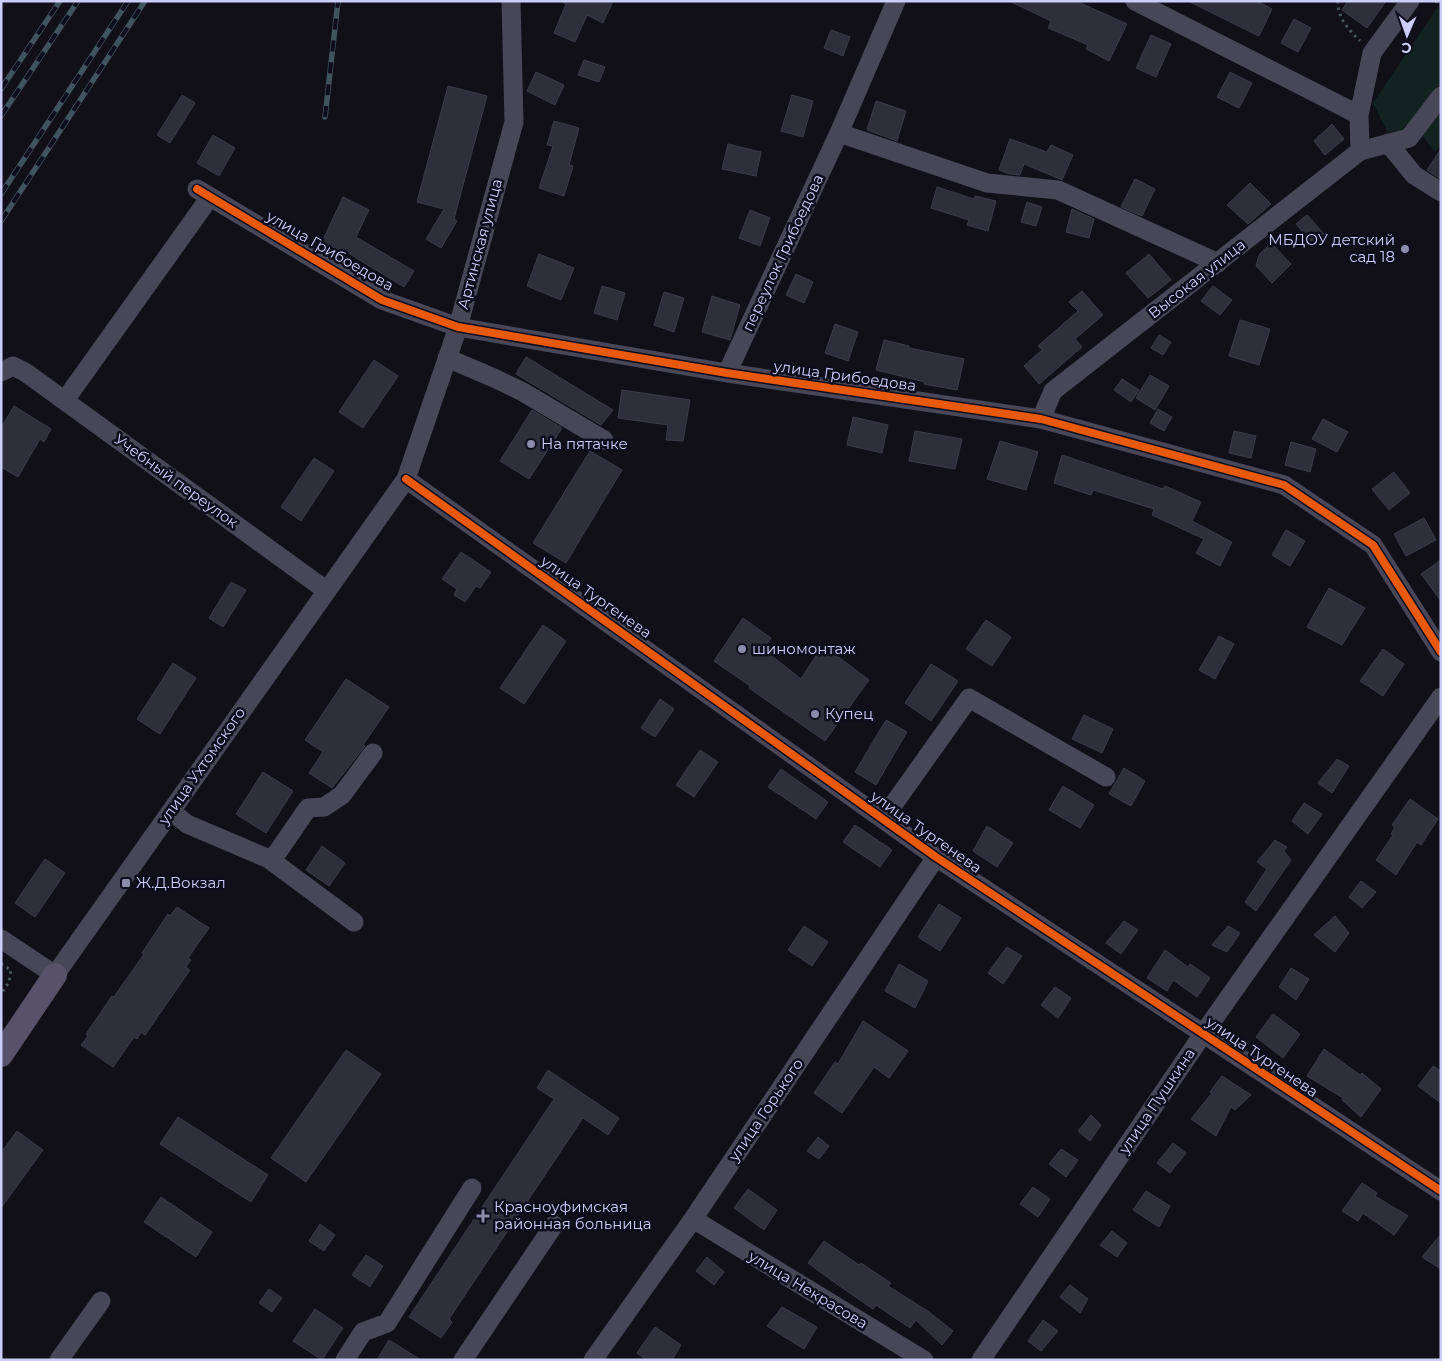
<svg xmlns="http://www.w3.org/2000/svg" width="1442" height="1361" viewBox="0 0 1442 1361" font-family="Montserrat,sans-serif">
	<rect width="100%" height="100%" fill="#111018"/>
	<path fill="#112221" d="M1437,8L1441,10V82L1404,130L1388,133L1373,103Z
		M1441,107V144L1435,152L1421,134Z"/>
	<path fill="#2f2e3b" stroke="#3c3b4b" d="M560,1H613L603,23L587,15L575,42L554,33L566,4Z
		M1009,1H1076L1127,24L1109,61L1086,49L1088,45L1048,28L1051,21Z
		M1188,1H1257L1272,9L1259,36Z
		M1348,1H1386L1367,28L1342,10Z
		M1294,19L1311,28L1298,52L1281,43Z
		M831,30L850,37L843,56L824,48Z
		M1151,35L1171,44L1156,77L1136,68Z
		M584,60L605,67L599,82L578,75Z
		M536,72L564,85L555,105L527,91Z
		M1230,72L1252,83L1239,108L1217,97Z
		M448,86L487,96L454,219L457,221L441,248L426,239L444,209L417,202Z
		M182,95L195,103L170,143L157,135Z
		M792,95L813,101L803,137L781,131Z
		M876,101L906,111L897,141L867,130Z
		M554,121L579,128L569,165L573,166L564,196L539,188L553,146L547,145Z
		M1332,124L1344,139L1325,155L1314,141Z
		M213,135L235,148L219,176L197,163Z
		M1010,139L1047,152L1051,145L1073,155L1062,180L1024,164L1020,175L1010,174L999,170Z
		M728,144L761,152L756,176L722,169Z
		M1441,149V179L1427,170Z
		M1135,179L1155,189L1142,216L1121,207Z
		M1250,183L1271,204L1248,224L1227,205Z
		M937,187L974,199L975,196L996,201L988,231L967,225L969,220L931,208Z
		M343,197L369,210L356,237L414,271L404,287L348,253L347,254L322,242Z
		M1027,202L1042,207L1036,226L1021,222Z
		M1072,209L1094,219L1089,238L1066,232Z
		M750,210L770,218L760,246L739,238Z
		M1307,215L1324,234L1313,244L1296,224Z
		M1271,243L1291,264L1272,283L1256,266L1259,255Z
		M539,254L574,268L561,300L527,286Z
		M1149,254L1171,280L1148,298L1126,273Z
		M796,274L813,282L804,303L786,295Z
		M602,286L625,293L617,320L594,313Z
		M1213,286L1232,300L1220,315L1201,301Z
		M1082,291L1103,315L1075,339L1082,347L1039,384L1024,366L1042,350L1038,346L1078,311L1069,302Z
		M664,292L684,298L674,332L654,325Z
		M712,296L740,305L730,340L702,332Z
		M1240,320L1270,329L1259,365L1229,356Z
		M835,324L858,332L848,361L825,353Z
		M1159,335L1171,342L1163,355L1151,348Z
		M884,340L909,346V348L964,359L957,390L924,384L925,382L876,370Z
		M526,357L613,410L601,425L516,374Z
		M374,360L398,376L363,428L339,412Z
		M1150,375L1169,386L1155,410L1136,398Z
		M1122,379L1139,390L1131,402L1114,390Z
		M622,390L690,400L683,441L666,440L668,425L618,418Z
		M14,406L51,429L44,442L40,439L18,477L1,467V428Z
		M1158,409L1172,417L1164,431L1150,423Z
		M532,410L562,428L529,479L500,461Z
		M853,417L888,425L882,453L847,445Z
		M1323,419L1348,432L1337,452L1312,439Z
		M915,431L962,439L955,469L909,461Z
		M1234,431L1256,436L1251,458L1229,453Z
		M1000,441L1038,452L1026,490L987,479Z
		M1291,442L1316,449L1310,472L1285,465Z
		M590,451L622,470L566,563L533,543Z
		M1062,455L1163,489L1165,486L1201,502L1192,521L1232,542L1220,566L1196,553L1204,539L1152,515L1154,509L1093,490L1091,495L1054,483Z
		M314,458L334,471L301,521L281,507Z
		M1394,472L1410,493L1389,510L1372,489Z
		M1424,518L1436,540L1406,556L1394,534Z
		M1286,530L1305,541L1290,566L1272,555Z
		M461,552L491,572L480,588L476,586L465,602L454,595L457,589L442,579Z
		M1441,560V601L1421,574Z
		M231,582L246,590L223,627L209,618Z
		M1329,588L1365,608L1342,645L1307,627Z
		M743,618L771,638L763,649L801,679L823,645L869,680L825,741L749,688L750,686L714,661Z
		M986,620L1011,637L992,666L966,649Z
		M543,625L566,641L524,704L500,688Z
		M1219,636L1234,644L1215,679L1199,670Z
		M1383,649L1404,664L1383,696L1360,681Z
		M173,663L196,678L160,734L137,719Z
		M931,664L958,681L931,721L905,703Z
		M346,679L389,707L363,745L365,746L332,788L309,773L323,752L305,740Z
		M660,699L674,709L655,737L641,728Z
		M1084,715L1113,729L1102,753L1072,739Z
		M886,720L907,732L876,785L855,772Z
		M700,750L718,762L694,797L676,785Z
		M1337,759L1349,766L1332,793L1318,783Z
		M1124,768L1145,781L1131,806L1109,794Z
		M781,769L828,802L816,819L768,787Z
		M263,772L293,791L266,833L236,814Z
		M1063,786L1094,805L1080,828L1049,810Z
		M1410,799L1438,819L1421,845L1417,842L1396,875L1376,860L1393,835L1391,834L1395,827L1392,825Z
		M1304,803L1322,814L1308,834L1292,821Z
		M855,825L892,850L880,867L843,842Z
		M987,826L1013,843L997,867L973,851Z
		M1275,840L1287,847L1284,851L1291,860L1256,911L1245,902L1267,869L1257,862Z
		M322,846L345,863L329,886L306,870Z
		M45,859L65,873L35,917L15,903Z
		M1361,881L1376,892L1362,908L1349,897Z
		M939,904L961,918L940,951L918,937Z
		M177,907L209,928L188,958L191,960L186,967L190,970L145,1035L141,1032L137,1039L134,1037L113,1067L81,1045L88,1036L86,1034L112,996L114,997L144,954L142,953L168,914L170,916Z
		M1335,916L1349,933L1335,952L1314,935Z
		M1124,921L1138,930L1121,954L1106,943Z
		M804,926L828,942L812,966L788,950Z
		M1228,926L1240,933L1227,952L1212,945Z
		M1007,947L1022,956L1003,984L988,973Z
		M1165,950L1188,967L1190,964L1210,978L1197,997L1173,980L1167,991L1147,978Z
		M899,964L928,981L915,1008L885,991Z
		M1291,968L1309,979L1296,1000L1279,987Z
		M1055,987L1071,998L1058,1018L1041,1005Z
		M1273,1014L1300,1034L1283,1058L1256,1037Z
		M863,1021L908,1051L889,1078L874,1067L842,1113L814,1093L835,1062L838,1064Z
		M1324,1049L1360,1075L1362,1073L1381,1089L1361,1117L1342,1100L1343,1098L1307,1076Z
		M346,1050L381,1074L306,1182L271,1158Z
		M1433,1066L1441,1071V1103L1418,1086Z
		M548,1070L619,1118L608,1135L583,1118L449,1319L452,1322L441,1338L409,1317L554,1099L537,1088Z
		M1222,1076L1251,1095L1235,1110L1231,1107L1216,1136L1191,1119L1212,1093L1210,1092Z
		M1091,1115L1101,1125L1090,1141L1078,1131Z
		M178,1117L268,1175L251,1202L160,1144Z
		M17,1131L43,1150L1,1208V1153Z
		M818,1137L829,1146L819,1159L807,1151Z
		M1173,1143L1186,1153L1170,1173L1157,1163Z
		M1061,1149L1078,1160L1066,1177L1049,1164Z
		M1362,1183L1377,1193L1375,1196L1408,1216L1394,1235L1363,1213L1358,1221L1342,1211Z
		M1033,1187L1050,1199L1038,1217L1020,1204Z
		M748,1189L777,1210L764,1230L734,1208Z
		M1146,1191L1170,1206L1159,1227L1133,1210Z
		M161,1197L212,1232L196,1257L144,1222Z
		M320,1224L335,1235L324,1251L309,1241Z
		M1112,1231L1127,1243L1117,1257L1100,1245Z
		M1441,1234V1269L1422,1257Z
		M824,1241L859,1265L861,1263L891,1283L888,1286L929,1312L953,1331L942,1345L916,1320L910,1328L876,1305L873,1309L841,1287L808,1263Z
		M366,1255L383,1266L370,1287L352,1275Z
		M707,1257L724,1272L714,1285L696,1271Z
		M1070,1285L1088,1299L1080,1313L1060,1297Z
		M269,1289L282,1298L272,1312L259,1303Z
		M782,1307L817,1327L804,1349L767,1326Z
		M315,1309L343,1328L322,1360L293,1341Z
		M1043,1320L1058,1331L1041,1351L1028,1341Z
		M655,1327L681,1345L672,1360H647L637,1353Z
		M389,1340L421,1360H377Z"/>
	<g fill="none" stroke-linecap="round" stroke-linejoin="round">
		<path stroke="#47555e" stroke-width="3" stroke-dasharray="2.5 4" stroke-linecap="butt" d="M1338,1C1337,18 1349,30 1360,41
			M1436,1L1441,5
			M1,964L11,970L9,982L1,994"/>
		<path stroke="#474758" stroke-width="19" d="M1135,1L1359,115
			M839,133L987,183L1058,190L1218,263
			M1388,143L1414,175L1441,192
			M1360,151L1409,138L1441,96
			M197,189L382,300L458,327L727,373L1041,419L1284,485L1373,545L1441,652
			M447,358L494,378L523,392L604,440
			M1,372L13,366L25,372L327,591
			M727,373L839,133L896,1
			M65,400L210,197
			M1041,419L1053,391L1360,151L1359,115L1372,53L1410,1
			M406,479L936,857L1441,1191
			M171,811L187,824L269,859L277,853L308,808L324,807L342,795L373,753
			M883,819L969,698L1106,777
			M269,859L354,922
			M1,939L55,975L406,479L458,327L514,122L511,1
			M693,1219L924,1360
			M59,1360L101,1301
			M345,1360L363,1332L387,1323L472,1188
			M463,1360L554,1225
			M593,1360L693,1219L936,857
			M981,1360L1203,1034L1441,697"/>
		<path stroke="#58516a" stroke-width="24" d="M1,1055L55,975"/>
		<defs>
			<path id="rail" d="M1,89L60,1
				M1,116L78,1
				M325,117L338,1
				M1,194L128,1
				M1,221L145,1"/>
		</defs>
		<use href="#rail" stroke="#40545e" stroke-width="5.5"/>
		<use href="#rail" stroke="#0e0d1c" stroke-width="4" stroke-dasharray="11" stroke-linecap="butt"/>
		<defs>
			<path id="cycleway" d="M197,189L382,300L458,327L727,373L1041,419L1284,485L1373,545L1441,652
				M406,479L936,857L1441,1191"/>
		</defs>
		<use href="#cycleway" stroke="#0e0d1c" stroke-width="11"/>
		<use href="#cycleway" stroke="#e8590c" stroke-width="8"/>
	</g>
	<g fill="#8b8bab" stroke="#0e0d1c" stroke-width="2">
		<circle cx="1405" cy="249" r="5"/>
		<circle cx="531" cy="444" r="5"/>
		<circle cx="742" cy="649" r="5"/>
		<circle cx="815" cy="714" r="5"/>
		<rect x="121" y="878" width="10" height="10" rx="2.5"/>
		<path d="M480.5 1208.5h5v5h5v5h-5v5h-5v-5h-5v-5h5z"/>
	</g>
	<g text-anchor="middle" stroke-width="5" stroke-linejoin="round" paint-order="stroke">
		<g font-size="15" fill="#cdcdfa" stroke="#0e0d1c" text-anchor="start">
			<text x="1395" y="245" text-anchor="end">МБДОУ детский<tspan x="1395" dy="17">сад 18</tspan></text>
			<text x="541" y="449">На пятачке</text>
			<text x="752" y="654">шиномонтаж</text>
			<text x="825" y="719">Купец</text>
			<text x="136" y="888">Ж.Д.Вокзал</text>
			<text x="494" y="1212">Красноуфимская<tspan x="494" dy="17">районная больница</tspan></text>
		</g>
		<g font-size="15" fill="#cdcdfa" stroke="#0e0d1c">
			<text transform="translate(480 244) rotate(-75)" y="5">Артинская улица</text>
			<text transform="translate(330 251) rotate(30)" y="5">улица Грибоедова</text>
			<text transform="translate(783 253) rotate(-65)" y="5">переулок Грибоедова</text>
			<text transform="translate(1197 279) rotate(-38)" y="5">Высокая улица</text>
			<text transform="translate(845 376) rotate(8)" y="5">улица Грибоедова</text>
			<text transform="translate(176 481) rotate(36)" y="5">Учебный переулок</text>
			<text transform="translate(596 597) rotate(35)" y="5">улица Тургенева</text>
			<text transform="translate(202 766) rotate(-55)" y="5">улица Ухтомского</text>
			<text transform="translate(926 832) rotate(35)" y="5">улица Тургенева</text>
			<text transform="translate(1262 1057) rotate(34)" y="5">улица Тургенева</text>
			<text transform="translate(1157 1101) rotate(-56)" y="5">улица Пушкина</text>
			<text transform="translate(766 1110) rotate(-56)" y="5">улица Горького</text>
			<text transform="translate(808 1290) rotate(31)" y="5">улица Некрасова</text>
		</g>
	</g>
	<rect width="1442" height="1361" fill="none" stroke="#cdcdfa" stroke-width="5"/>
	<g transform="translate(1407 35) rotate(182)" stroke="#0e0d1c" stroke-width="4" paint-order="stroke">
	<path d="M0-4L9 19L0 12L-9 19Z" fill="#cdcdfa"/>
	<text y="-8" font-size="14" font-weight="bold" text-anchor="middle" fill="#cdcdfa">С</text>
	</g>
</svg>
